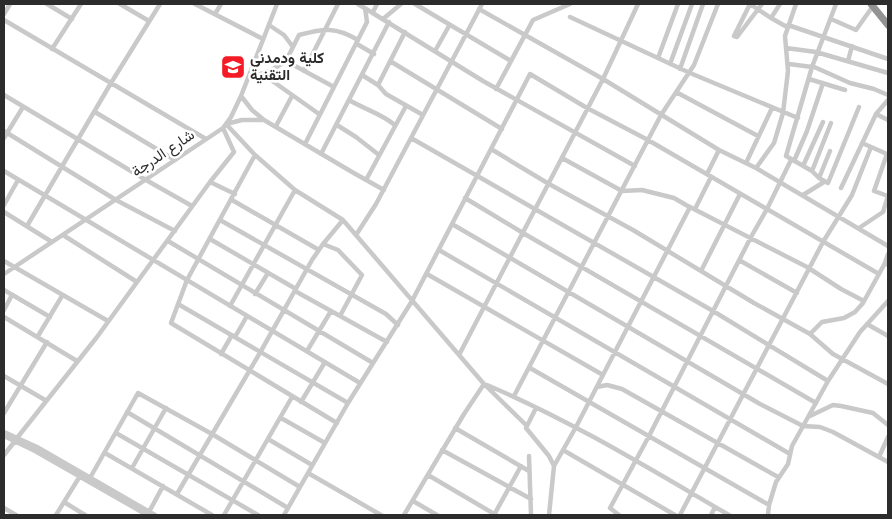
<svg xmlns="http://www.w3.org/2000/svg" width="892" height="519" viewBox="0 0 892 519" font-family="Mulish,Vazirmatn,sans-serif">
	<rect width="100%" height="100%" fill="#fff"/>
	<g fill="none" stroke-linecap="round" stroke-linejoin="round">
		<path stroke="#c9c9c9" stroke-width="4.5" d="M47,4L72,19
			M120,4L149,21
			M195,4L263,39
			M358,4L483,81L635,166
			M415,4L511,61
			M750,4L771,18L787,27
			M836,4L812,67L786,156L812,171L819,178L828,183L859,107
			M479,9L603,79L719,150L756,168L888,246
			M373,12L377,4
			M4,14L10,4
			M215,14L221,4
			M570,17L690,73L798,118
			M771,18L780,4
			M383,19L401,4
			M831,19L856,30L873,6
			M4,20L206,139
			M269,25L284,35L293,47
			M788,25L888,59
			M734,36L737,37L762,4
			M734,36L750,4
			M357,44L374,54
			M786,48L816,52L888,73
			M52,49L81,4
			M435,51L449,26
			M658,58L678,4
			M286,61L334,87
			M390,61L502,129
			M848,61L852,46
			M670,64L692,4
			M789,64L812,67
			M812,66L850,83L874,89L888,95
			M680,69L703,4
			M304,71L338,4
			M258,75L270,71L286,61L299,35C324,28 336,27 358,40
			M259,75L271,80L319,114
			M362,75L378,85L386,94L423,115
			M809,79L845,90
			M378,85L405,32
			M496,89L533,20L570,4
			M676,92L758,136
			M4,95L146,180L192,206
			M241,96L252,110L264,120L352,172L384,190
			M349,100C366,110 380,113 395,125
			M95,112L175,160
			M876,114L888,120
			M264,120H242L226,124L255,155L295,190L343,220L484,384L527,426
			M337,125L356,137L379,155
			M276,126L292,96
			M4,131L116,200L175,231
			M4,138L23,107
			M411,138L713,311L828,381
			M862,143L887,154L874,191L888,196
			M305,144L367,22L365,8
			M491,149L549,184L633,230L754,303L810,334L833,354L888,384
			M321,154L389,22
			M255,155L187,280L171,323L337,423
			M562,158L622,191L642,190L674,198L686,205L807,267L841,289L864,301
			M794,161L807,131L823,83
			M746,163L772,108
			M803,166L823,122
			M756,168L774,143L783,113L788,71L785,36L796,4
			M4,171L360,383
			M812,171L831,123
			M707,174L719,150
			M819,178L830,151
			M366,180L406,106
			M210,182L235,194
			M841,188L876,114L888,100
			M803,195L824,182
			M465,198L523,233L816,403
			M232,200L319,250
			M4,205L18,180
			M695,209L711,177
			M4,212L52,242
			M220,220L386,314L398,325
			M452,224L760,404L803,426L820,427L833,432L888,462
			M27,226L111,83L160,4
			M859,228L883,212L888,196
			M63,235L137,282
			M356,235L376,204L482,4
			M210,239L296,289
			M168,241L373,363
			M323,244L338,250L362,275L340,316
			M439,250L790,454
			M888,254L885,263L888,265
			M739,260L797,293
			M4,261L108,321
			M701,271L740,194
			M4,274L223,128L231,117L241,96L277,4
			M427,274L603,375
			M4,290L50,317
			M295,291L387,342
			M255,294L268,273
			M178,304L348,403
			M230,306L295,190
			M4,310L12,295
			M4,317L77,361
			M867,324L888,336
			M810,334L822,322L844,318L855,312L863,303L885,263
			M38,336L62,296
			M235,337L247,316
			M307,351L331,311
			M221,354L232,335
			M459,355L603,79L638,4
			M530,368L769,505
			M4,376L45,400
			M487,385C572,421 650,469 729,515
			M597,387L607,385L622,389L778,477
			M514,396L661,115L694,65L718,4
			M301,402L325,362
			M536,408L526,428L549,456L554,466
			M127,412L288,508
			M4,413L47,342
			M810,416L833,405L841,406L873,413L888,425
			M281,418L325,443
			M455,428L529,471
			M4,432L37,447L155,515
			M116,433L258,515
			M4,436L35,451L147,515
			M17,438L97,337L210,182L234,152L223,128
			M268,439L312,465
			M442,450L531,499
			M563,450L675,515
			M105,453L212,515
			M4,455L15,441
			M529,456L531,515
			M879,457L888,437
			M132,468L166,408
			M308,473L381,515
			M428,475L496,515
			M90,478L138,393L212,434L300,487
			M177,494L261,351L312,260L323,244L343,220
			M413,501L437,515
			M64,502L85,515
			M4,508L16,515
			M149,512L163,486
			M56,515L80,476
			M224,515L292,397
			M284,515L348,403L412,301L530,74L587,108L648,140L879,274
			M404,515L464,414L484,384
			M494,515L521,466
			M549,515L554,466L576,427L690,207
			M619,515L610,508L649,436L751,237L767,209L791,160
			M680,515L823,242L852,195L871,147
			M711,515L715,507
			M768,515L769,505L776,482L788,464L792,446L828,381L860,332L888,301"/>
		<path stroke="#939393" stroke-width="7" d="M871,4L888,25"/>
	</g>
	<defs>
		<symbol id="university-square" viewBox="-11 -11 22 22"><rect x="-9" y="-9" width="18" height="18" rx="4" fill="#f51b26" stroke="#fff"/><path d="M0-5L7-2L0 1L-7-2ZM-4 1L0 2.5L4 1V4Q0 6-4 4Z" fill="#fff"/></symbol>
	</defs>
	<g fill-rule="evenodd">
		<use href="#university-square" x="219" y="53" width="28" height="28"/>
	</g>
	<g text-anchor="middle" stroke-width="5" stroke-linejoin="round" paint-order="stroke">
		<g font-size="15" font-weight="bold" fill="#2c2c2c" stroke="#fff" text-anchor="start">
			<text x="250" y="63">كلية ودمدني<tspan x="250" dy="17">التقنية</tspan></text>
		</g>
		<g font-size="15" fill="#2c2c2c" stroke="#fff">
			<text transform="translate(163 153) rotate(-34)" y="5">شارع الدرجة</text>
		</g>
	</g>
	<rect width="892" height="519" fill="none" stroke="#2c2c2c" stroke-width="10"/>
</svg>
